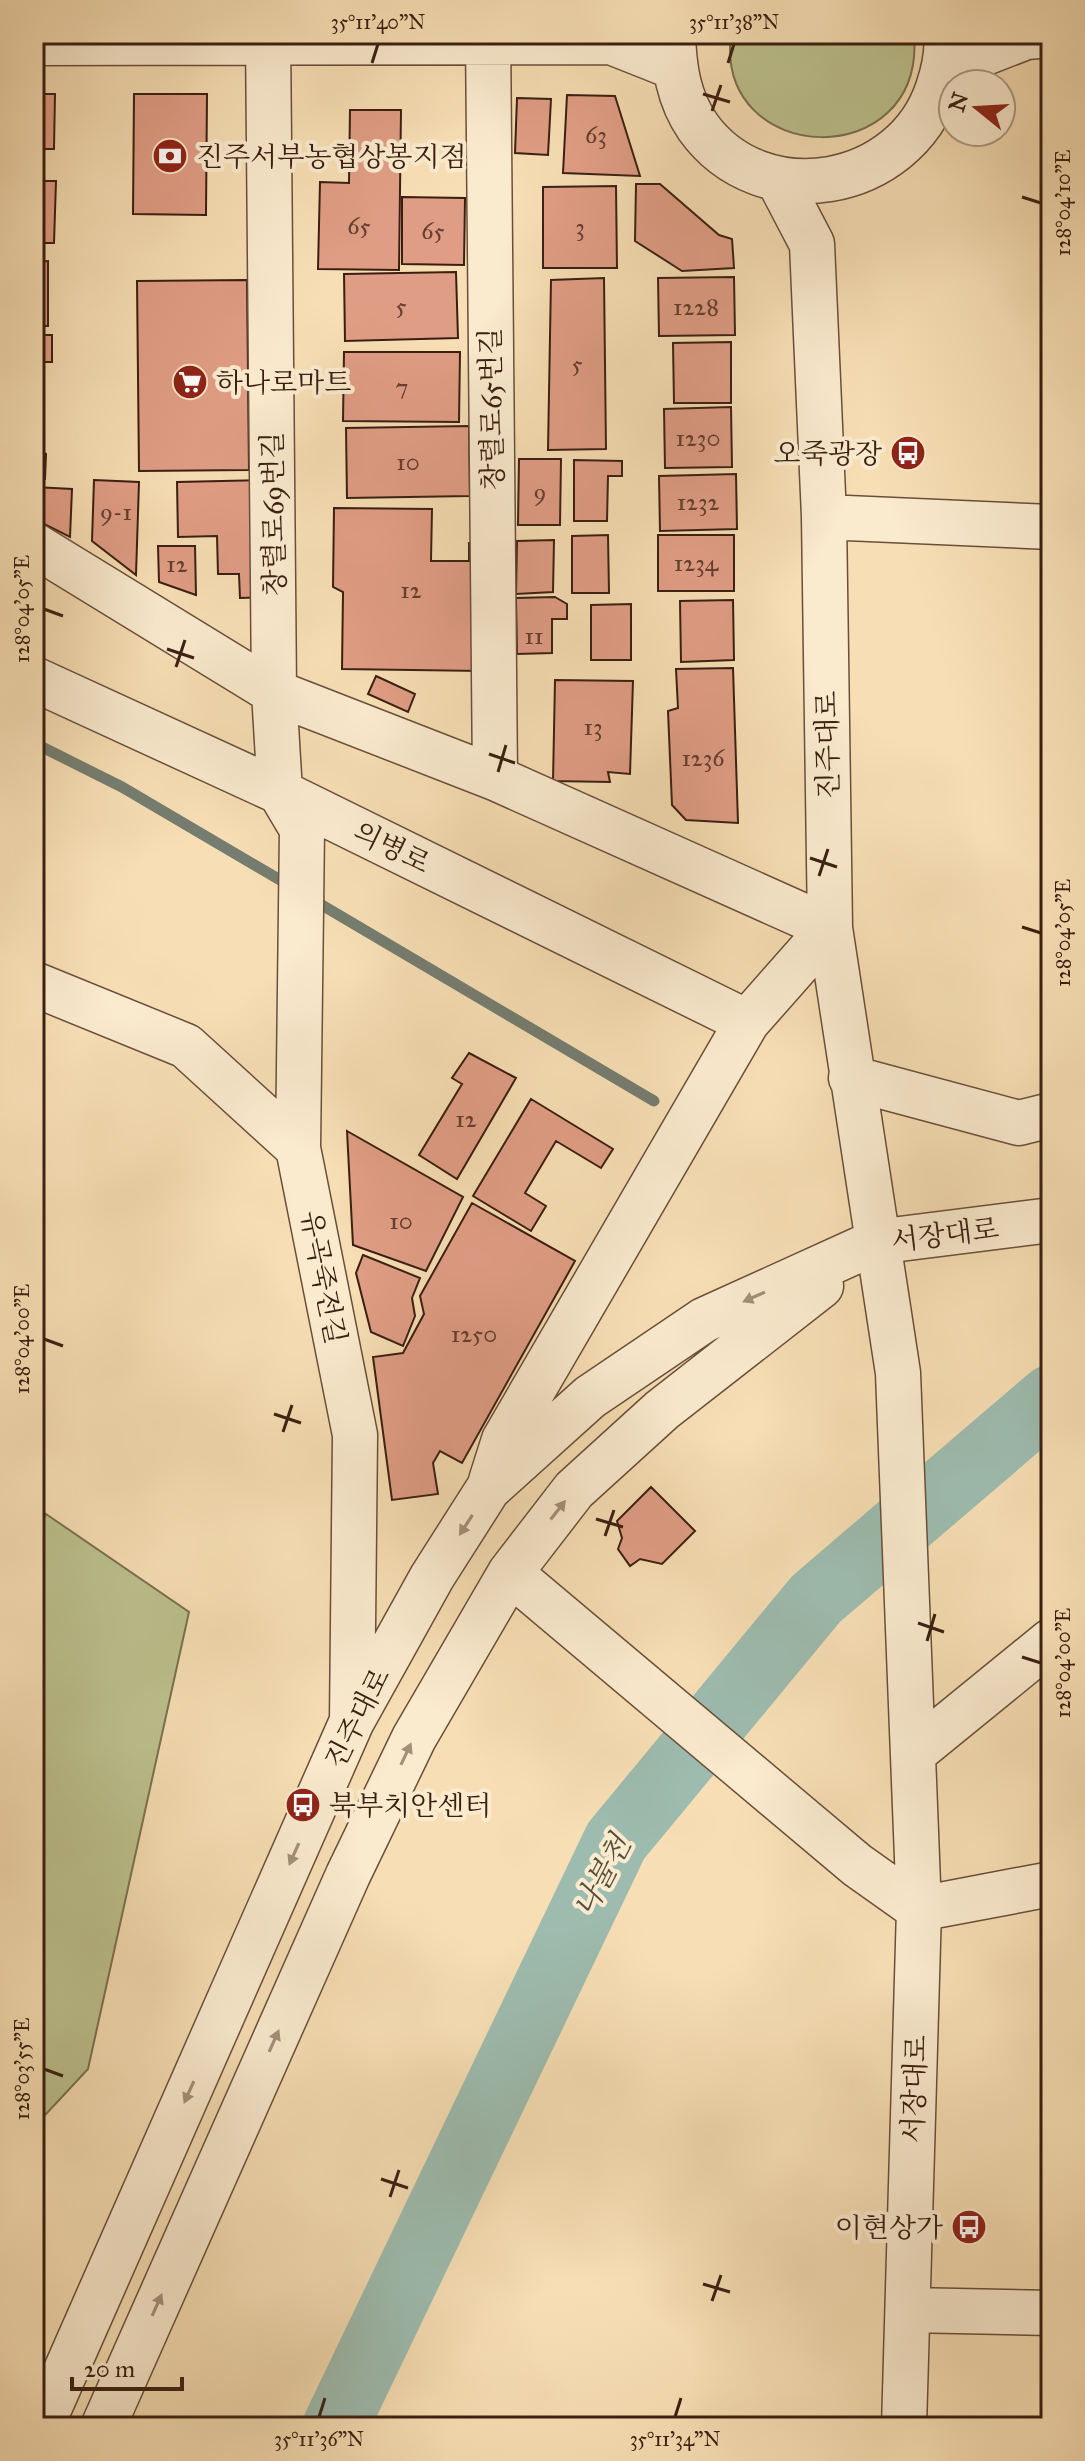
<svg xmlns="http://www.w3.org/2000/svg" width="1085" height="2461" viewBox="0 0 1085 2461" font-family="'IM FELL Great Primer','Noto Serif KR',serif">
	<rect width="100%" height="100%" fill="#f7deb4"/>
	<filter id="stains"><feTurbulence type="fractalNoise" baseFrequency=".0025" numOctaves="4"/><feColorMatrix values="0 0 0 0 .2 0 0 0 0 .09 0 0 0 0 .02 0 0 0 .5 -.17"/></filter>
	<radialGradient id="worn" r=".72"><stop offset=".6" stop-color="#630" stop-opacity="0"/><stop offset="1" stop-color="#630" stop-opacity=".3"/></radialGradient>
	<path fill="#bcc18e" stroke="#7b7050" stroke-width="2" d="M731,34H914C926,175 714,168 731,34Z
		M46,1514L189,1612L88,2069L34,2127V1535Z"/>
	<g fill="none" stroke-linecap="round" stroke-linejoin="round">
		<path stroke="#757d70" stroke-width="11" d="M34,743L122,787L292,887
			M310,898L654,1101"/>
		<path stroke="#9dbcaf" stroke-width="66" d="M335,2427L616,1841L816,1599L1051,1398"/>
	</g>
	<path fill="#e09d85" stroke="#3a1f11" stroke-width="2" d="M34,94H55L54,149H34Z
		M134,94H207L206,215L133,214Z
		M567,95L615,96L640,176L563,173Z
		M517,98L551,99L548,155L515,153Z
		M350,110H401L399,270L318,269L320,182L349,183Z
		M34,181H56L54,243H34Z
		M636,184H660L719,235L732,239L734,268L682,271L635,241Z
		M616,186L617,268H543V187Z
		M402,197L465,198L464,265L402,264Z
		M48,261V326H34V262Z
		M456,272L458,338L345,341L344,274Z
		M734,277L735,335L659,336L658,278Z
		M604,278L606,449L548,450L551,280Z
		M247,280L249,470L139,471L137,281Z
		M34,335H52V362H41V395H34Z
		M731,342V403H674L673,343Z
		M344,352H460L459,422L343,421Z
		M731,407L732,467L665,468L664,409Z
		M34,418V446L46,454L45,479L34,478Z
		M469,426L470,496L347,498L346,428Z
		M519,459H561L560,525H518Z
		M574,460L622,461V476H608L607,521H574Z
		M736,474L737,529L660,531L659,476Z
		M94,480L139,482L136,575L92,541Z
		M267,480L269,597L240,598L239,574H218L217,536L178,537L177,482Z
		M34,487L72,489L70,537L34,519Z
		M334,508L432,509L431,561H469V543H484L482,671L342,669L343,592L333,587Z
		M608,535L609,593H572V536Z
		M658,535H734V591H658Z
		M554,540L553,592L516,594L517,541Z
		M158,546H195L196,595L159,582Z
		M555,597L567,604V619H552V653L517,654L516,598Z
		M733,600L734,660L681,662L680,601Z
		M631,604V660H591V605Z
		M733,668L738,823L686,820L672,805L668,711L678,708L676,669Z
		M376,676L415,694L408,712L368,694Z
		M555,680L633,681L630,774L608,772L610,782L553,781Z
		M469,1053L516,1078L457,1179L419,1155L462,1084L452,1078Z
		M531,1099L613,1149L601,1168L556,1141L525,1193L546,1206L531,1231L473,1196Z
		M347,1131L463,1197L426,1271L353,1245Z
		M472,1203L575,1261L462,1463L440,1451L433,1463L438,1494L392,1500L373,1357L403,1353L424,1314L420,1296Z
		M363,1255L420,1278L412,1298L415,1316L403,1346L371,1332L356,1273Z
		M651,1487L695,1531L662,1564L640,1559L630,1566L618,1549L622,1538L617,1521Z"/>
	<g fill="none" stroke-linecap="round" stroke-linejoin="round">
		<defs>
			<path id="minor" d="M268,34L274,692L280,792L302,829L298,1148L355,1435L352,1721
				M488,34L495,778
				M673,34C674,67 678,98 698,127C762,216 905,190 938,88C944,70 948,53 946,34
				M34,43L611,42L674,67
				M944,69L1026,37L1051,35
				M778,179L812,244L824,517L830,928L898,1373L919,1909L904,2427
				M824,517L1051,527
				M34,545L274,692L495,778L830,928L747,1022L504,1440L491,1481
				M34,679L280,792L747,1022
				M34,984L186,1046L298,1148
				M851,1078L1019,1123L1051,1115
				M510,1573L857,1865L919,1909L1051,1884
				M916,1751L1051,1641
				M908,2310L1051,2313
				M41,2427L352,1721L432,1577L488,1489L590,1397L704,1320L876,1242L1051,1220
				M103,2427L348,1875L414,1738L510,1573L574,1490L662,1410L821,1286"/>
		</defs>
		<use href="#minor" stroke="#694f3a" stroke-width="47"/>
		<use href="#minor" stroke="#faeace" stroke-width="44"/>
	</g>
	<defs><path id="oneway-solid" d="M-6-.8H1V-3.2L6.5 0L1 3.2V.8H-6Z" transform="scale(2)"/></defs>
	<g fill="#a48f79">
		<use href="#oneway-solid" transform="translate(754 1297) rotate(156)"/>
		<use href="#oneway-solid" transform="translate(558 1510) rotate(-52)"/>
		<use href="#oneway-solid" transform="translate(466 1525) rotate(123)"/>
		<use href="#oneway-solid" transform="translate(406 1754) rotate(-65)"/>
		<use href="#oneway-solid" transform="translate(294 1854) rotate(114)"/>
		<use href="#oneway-solid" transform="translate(274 2041) rotate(-66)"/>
		<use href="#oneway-solid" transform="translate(189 2092) rotate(114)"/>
		<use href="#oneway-solid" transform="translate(157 2305) rotate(-66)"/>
	</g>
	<path fill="none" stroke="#3a1f11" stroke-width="3" d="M372,63L378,44M728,63L734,44M703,94L730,102M712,111L721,85M1022,197L1041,203M44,609L63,616M167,649L194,658M176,667L185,640M489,754L515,763M498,772L506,745M810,858L837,867M819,876L828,849M1022,927L1041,933M44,1339L63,1346M274,1414L301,1423M283,1432L292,1405M596,1519L623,1527M605,1536L614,1510M918,1623L944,1632M927,1641L935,1614M1022,1657L1041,1663M44,2069L63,2076M381,2179L408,2188M390,2197L399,2170M703,2284L730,2292M712,2301L721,2275M319,2417L325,2398M675,2417L681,2398"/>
	<defs>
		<symbol id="bank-disc" viewBox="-11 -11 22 22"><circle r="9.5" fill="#8f2418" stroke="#faeace"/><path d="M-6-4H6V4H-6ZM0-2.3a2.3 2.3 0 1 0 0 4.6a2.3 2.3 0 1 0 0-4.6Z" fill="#fff"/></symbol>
		<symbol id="supermarket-disc" viewBox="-11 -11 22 22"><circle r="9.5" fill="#8f2418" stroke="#faeace"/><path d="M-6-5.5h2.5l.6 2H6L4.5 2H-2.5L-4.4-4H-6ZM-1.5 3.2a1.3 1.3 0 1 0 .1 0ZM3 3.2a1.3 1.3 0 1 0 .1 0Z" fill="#fff"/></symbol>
		<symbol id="bus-disc" viewBox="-11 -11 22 22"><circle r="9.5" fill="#8f2418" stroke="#faeace"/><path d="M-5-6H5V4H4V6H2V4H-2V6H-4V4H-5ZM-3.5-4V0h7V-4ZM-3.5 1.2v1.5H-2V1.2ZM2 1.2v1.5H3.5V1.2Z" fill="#fff"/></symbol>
	</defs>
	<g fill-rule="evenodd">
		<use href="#bank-disc" x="150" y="136" width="40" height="40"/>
		<use href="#supermarket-disc" x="170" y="362" width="40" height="40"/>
		<use href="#bus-disc" x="888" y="433" width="40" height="40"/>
		<use href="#bus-disc" x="283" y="1785" width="40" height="40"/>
		<use href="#bus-disc" x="949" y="2207" width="40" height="40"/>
	</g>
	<g text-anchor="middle" stroke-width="8" stroke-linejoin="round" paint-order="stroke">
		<g font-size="24" fill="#643e2e">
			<text x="596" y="143">63</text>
			<text x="359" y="234">65</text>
			<text x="580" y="235">3</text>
			<text x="433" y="239">65</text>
			<text x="401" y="314">5</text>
			<text x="696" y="315">1228</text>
			<text x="577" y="372">5</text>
			<text x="402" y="395">7</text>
			<text x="698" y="446">1230</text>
			<text x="408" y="470">10</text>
			<text x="540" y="500">9</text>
			<text x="698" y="510">1232</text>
			<text x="116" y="520">9-1</text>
			<text x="696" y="571">1234</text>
			<text x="177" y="572">12</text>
			<text x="411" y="598">12</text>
			<text x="534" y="644">11</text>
			<text x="593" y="735">13</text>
			<text x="703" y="766">1236</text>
			<text x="466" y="1127">12</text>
			<text x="401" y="1229">10</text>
			<text x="474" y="1342">1250</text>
		</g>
		<g font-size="28" fill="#3a1f11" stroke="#faeace" text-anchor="start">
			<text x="196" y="166">진주서부농협상봉지점</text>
			<text x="216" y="392">하나로마트</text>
			<text x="882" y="463" text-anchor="end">오죽광장</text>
			<text x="329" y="1815">북부치안센터</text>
			<text x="943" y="2237" text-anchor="end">이현상가</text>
		</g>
		<g font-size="28" fill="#3a1f11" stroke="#faeace">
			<text transform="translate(491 409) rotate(-91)" y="10">창렬로65번길</text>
			<text transform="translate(273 514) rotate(-91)" y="10">창렬로69번길</text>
			<text transform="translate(827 745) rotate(-91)" y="10">진주대로</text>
			<text transform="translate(392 847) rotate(26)" y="10">의병로</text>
			<text transform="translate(945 1234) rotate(-7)" y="10">서장대로</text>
			<text transform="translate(324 1277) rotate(79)" y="10">유곡죽전길</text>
			<text transform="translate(357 1718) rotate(-63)" y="10">진주대로</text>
			<text transform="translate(914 2089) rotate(-88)" y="10">서장대로</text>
		</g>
		<g font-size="30" font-style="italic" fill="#584e40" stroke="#faeace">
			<text transform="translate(602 1876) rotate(-62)" y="10">나불천</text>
		</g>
	</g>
	<rect width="1085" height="2461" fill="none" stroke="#f7deb4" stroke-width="88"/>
	<g transform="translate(977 108) rotate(288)"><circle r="38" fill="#faeace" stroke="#ad9982" stroke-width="2"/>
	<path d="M0-6L14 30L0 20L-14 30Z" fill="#8f2418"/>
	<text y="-12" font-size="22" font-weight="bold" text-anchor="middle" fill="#3a1f11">N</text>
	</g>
	<path d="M72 2377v12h110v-12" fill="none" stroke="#3a1f11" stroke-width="4"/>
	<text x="84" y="2377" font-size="24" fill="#3a1f11" stroke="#faeace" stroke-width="6" paint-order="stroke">20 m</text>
	<rect x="44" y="44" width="997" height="2373" fill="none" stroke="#3a1f11" stroke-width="3"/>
	<g font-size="20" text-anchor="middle" fill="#3a1f11">
		<text x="378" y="29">35°11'40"N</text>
		<text x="734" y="29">35°11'38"N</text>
		<text transform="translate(1063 203) rotate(-90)" y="7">128°04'10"E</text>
		<text transform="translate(22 609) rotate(-90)" y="7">128°04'05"E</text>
		<text transform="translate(1063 933) rotate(-90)" y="7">128°04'05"E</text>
		<text transform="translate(22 1339) rotate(-90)" y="7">128°04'00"E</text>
		<text transform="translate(1063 1663) rotate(-90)" y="7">128°04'00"E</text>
		<text transform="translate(22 2069) rotate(-90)" y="7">128°03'55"E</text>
		<text x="319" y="2446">35°11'36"N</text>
		<text x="675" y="2446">35°11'34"N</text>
	</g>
	<rect width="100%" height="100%" filter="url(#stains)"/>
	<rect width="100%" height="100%" fill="url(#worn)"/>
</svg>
